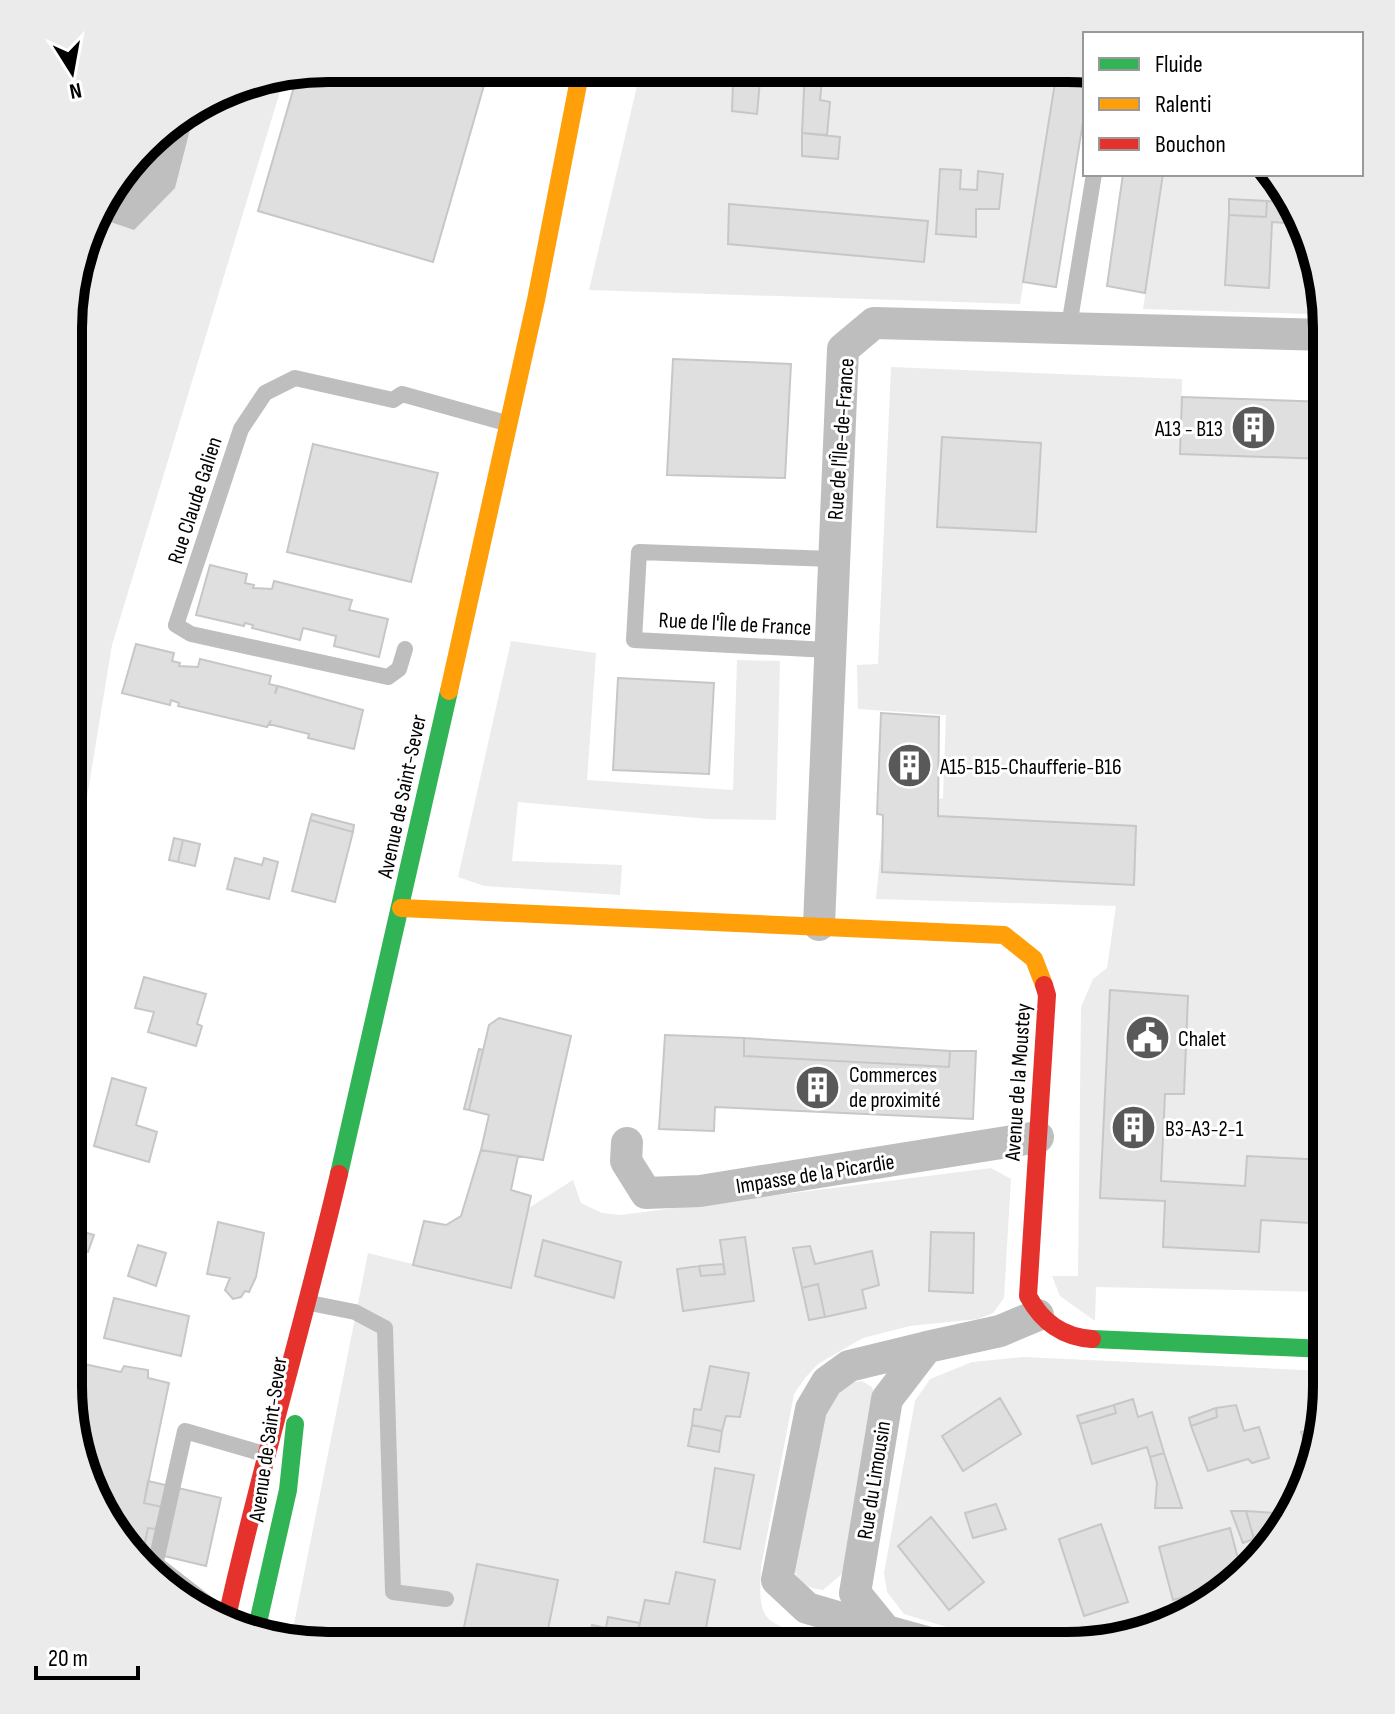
<svg xmlns="http://www.w3.org/2000/svg" width="1395" height="1714" viewBox="0 0 1395 1714" font-family="'Sofia Sans Condensed',sans-serif">
	<rect width="100%" height="100%" fill="#fff"/>
	<path fill="#ececec" d="M641,69L1056,70L1020,304L589,290Z
		M285,75L112,645L69,907L70,294L103,199L157,132L244,82Z
		M1164,174H1269L1292,199L1316,288L1315,303L1309,314L1143,309Z
		M891,367L1182,379L1180,454L1327,459V1160L1247,1156L1245,1186L1161,1181L1165,1094L1184,1093L1188,996L1110,991L1105,1100L1165,1201L1164,1248L1259,1252L1261,1220L1327,1224L1326,1292L1096,1287L1095,1321L1060,1296L1052,1276H1078L1081,1007L1093,979L1107,968L1116,906L876,899L884,815L943,798L946,715L858,709L857,665L878,664Z
		M511,641L596,653L587,780L733,790L737,660L780,661L776,820L709,819L518,802L512,861L622,865L620,895L484,886L458,877Z
		M991,1168L1011,1179L1004,1298L993,1313L978,1319L910,1326L863,1338L818,1364L805,1378L794,1394L761,1567C761,1582 757,1604 767,1617C779,1632 830,1640 850,1645H311L291,1639L368,1253L510,1288L527,1209L573,1180L581,1203L602,1213L620,1215Z
		M1024,1357L1326,1371V1403L1283,1530L1196,1611L1086,1645L996,1642L904,1614L887,1592L884,1573L915,1401L930,1379L972,1362Z
		M862,1381L872,1387L876,1398L842,1574L823,1590C806,1588 799,1583 793,1568L824,1408L848,1383Z"/>
	<path fill="#bfbfbf" d="M195,110L175,188L134,230L96,217L103,199L157,132Z"/>
	<path fill="#dfdfdf" stroke="#c7c7c7" stroke-width="2" d="M328,68H489L433,262L258,211L298,73Z
		M735,69H751L750,84L733,83Z
		M751,69H761L757,114L732,111L733,83L750,84Z
		M805,69H823L820,100L830,102L827,135L802,133Z
		M1057,70H1085V110L1056,287L1023,282Z
		M802,133L840,137L838,159L802,156Z
		M940,169L961,170L960,189L977,190L978,171L1003,174L999,209H976V237L936,234Z
		M1123,174H1163L1145,293L1107,286Z
		M1229,199L1267,201L1266,217L1229,215Z
		M1267,201L1294,203L1299,224L1272,222L1269,288L1225,285L1229,215L1266,217Z
		M729,204L928,221L924,262L728,244Z
		M673,359L791,364L785,478L667,475Z
		M1182,397L1327,402V459L1180,454Z
		M942,437L1041,443L1036,532L937,527Z
		M313,444L438,473L411,582L287,552Z
		M210,565L247,574L245,583L254,585L253,588L272,589L274,581L352,600L349,610L388,619L379,657L334,646L336,636L303,628L300,640L252,628L253,625L245,623L244,626L196,615Z
		M136,644L174,653L172,661L180,663L179,666L198,667L200,659L271,676L269,684L277,686L275,694L278,686L363,710L354,749L308,738L309,734L269,724L271,720L267,727L178,706L179,703L171,700L170,705L122,693Z
		M618,678L714,683L709,774L613,770Z
		M881,713L939,717L938,816L1136,826L1134,885L882,872L883,815L877,814Z
		M312,814L354,825L353,832L310,820Z
		M310,820L353,832L335,902L292,891Z
		M174,838L183,840L178,862L169,860Z
		M183,840L200,844L195,866L178,862Z
		M235,858L262,865L264,858L278,862L269,899L227,889Z
		M144,977L206,994L197,1024L202,1026L196,1046L148,1032L154,1012L135,1008Z
		M1110,990L1188,996L1184,1094H1165L1161,1181L1245,1186L1247,1156L1327,1160V1224L1261,1220L1259,1252L1163,1247L1165,1201L1100,1198Z
		M499,1018L571,1036L543,1160L481,1150L489,1115L469,1110L489,1025Z
		M665,1035L744,1038V1056L949,1067L950,1051H976L973,1119L715,1107L714,1131L659,1129Z
		M744,1038L950,1051L949,1067L744,1056Z
		M479,1049L483,1050L469,1110L464,1109Z
		M112,1078L146,1088L136,1125L157,1132L149,1162L94,1146Z
		M481,1150L518,1156L511,1190L531,1196L511,1288L413,1265L424,1221L446,1225L461,1216Z
		M218,1222L264,1233L256,1277L249,1292L245,1291L241,1297L233,1299L225,1290L230,1278L207,1274Z
		M80,1231L94,1235L88,1252L74,1246Z
		M931,1232L974,1233L973,1293L929,1291Z
		M745,1237L754,1301L683,1311L677,1269L699,1266L701,1276L725,1274L720,1240Z
		M543,1240L621,1262L614,1298L535,1276Z
		M138,1245L166,1253L156,1286L128,1276Z
		M810,1246L815,1264L872,1251L879,1285L862,1290L866,1308L825,1317L818,1284L802,1288L793,1248Z
		M723,1264L725,1274L701,1276L699,1266Z
		M818,1284L825,1317L809,1320L802,1288Z
		M114,1298L189,1316L181,1356L104,1338Z
		M84,1364L121,1372L124,1366L148,1370V1378L169,1383L144,1503L162,1507L156,1529L148,1528L142,1557L103,1515L75,1411Z
		M710,1366L749,1373L740,1417L726,1416L722,1431L692,1425L694,1409L701,1410Z
		M1000,1398L1021,1434L963,1471L942,1436Z
		M1133,1399L1138,1417L1152,1412L1164,1453L1150,1457L1147,1447L1092,1464L1080,1424L1116,1413L1114,1405Z
		M1114,1405L1116,1413L1080,1424L1077,1416Z
		M1236,1405L1244,1431L1259,1427L1269,1458L1252,1463L1248,1459L1208,1471L1191,1426L1217,1417L1216,1408Z
		M1216,1408L1217,1417L1191,1426L1189,1418Z
		M692,1425L722,1431L719,1452L688,1446Z
		M1318,1427L1309,1456L1301,1432Z
		M1164,1453L1182,1508H1155L1157,1483L1150,1457Z
		M715,1468L754,1475L740,1549L704,1542Z
		M148,1481L221,1498L206,1566L143,1551L148,1528L156,1529L162,1507L144,1503Z
		M996,1504L1006,1529L973,1538L965,1513Z
		M1231,1511H1246L1254,1539L1243,1543Z
		M1246,1511L1274,1513L1279,1532L1254,1539Z
		M931,1517L984,1582L949,1610L898,1546Z
		M1101,1524L1128,1602L1084,1616L1059,1539Z
		M1230,1528L1241,1570L1224,1586L1173,1600L1159,1547Z
		M477,1564L558,1580L546,1639L498,1629L496,1639L463,1632Z
		M676,1572L715,1580L704,1638H697L696,1645H635L645,1600L669,1604Z
		M608,1617L640,1623L635,1645L589,1641L592,1625L606,1628Z"/>
	<g fill="none" stroke-linecap="round" stroke-linejoin="round">
		<path stroke="#bebebe" stroke-width="16" d="M1069,326L1094,174
			M405,649L399,669L388,677L191,634L176,625L241,429L265,393L295,378L393,400L402,394L506,423
			M828,650L634,640L639,552L832,559
			M310,1303L355,1312L385,1328L393,1592L446,1599
			M155,1563L222,1615
			M154,1570L185,1431L261,1453"/>
		<path stroke="#bebebe" stroke-width="32" d="M819,925L843,349L874,323L1327,335
			M627,1143L626,1161L646,1193L700,1191L1038,1137
			M886,1631L807,1608L777,1580L811,1409L827,1382L849,1366L927,1347
			M937,1645L886,1631L855,1593L887,1399L927,1347L1000,1331L1038,1315"/>
		<path stroke="#30b455" stroke-width="18" d="M339,1174L449,691
			M1092,1339L1326,1349
			M257,1627L288,1490L295,1424"/>
		<path stroke="#ff9f0a" stroke-width="18" d="M449,691L536,300L581,69
			M401,908L1004,935L1034,959L1044,985"/>
		<path stroke="#e5322d" stroke-width="18" d="M1044,985L1047,995L1028,1296C1042,1322 1062,1337 1092,1339
			M227,1617C260,1468 304,1323 339,1174"/>
	</g>
	<defs>
		<symbol id="building-disc" viewBox="-11 -11 22 22"><circle r="9.5" fill="#595959" stroke="#fff"/><path d="M-4-6H4V6H1V3H-1V6H-4ZM-2.5-4.3h1.7v1.8h-1.7ZM.8-4.3h1.7v1.8H.8ZM-2.5-1h1.7V.8h-1.7ZM.8-1h1.7V.8H.8Z" fill="#fff"/></symbol>
		<symbol id="civic-disc" viewBox="-11 -11 22 22"><circle r="9.5" fill="#595959" stroke="#fff"/><path d="M-.6-6.5H3V-4.5H.6V-3L4-1V1h2V6H-6V1h2V-1L-.6-3ZM-1.2 2.5V6h2.4V2.5Z" fill="#fff"/></symbol>
	</defs>
	<g fill-rule="evenodd">
		<use href="#building-disc" x="1228" y="402" width="51" height="51"/>
		<use href="#building-disc" x="884" y="740" width="51" height="51"/>
		<use href="#civic-disc" x="1122" y="1012" width="51" height="51"/>
		<use href="#building-disc" x="792" y="1062" width="51" height="51"/>
		<use href="#building-disc" x="1108" y="1102" width="51" height="51"/>
	</g>
	<g text-anchor="middle" stroke-width="6" stroke-linejoin="round" paint-order="stroke">
		<g font-size="22" fill="#000" stroke="#fff" text-anchor="start">
			<text x="1223" y="436" text-anchor="end">A13 - B13</text>
			<text x="940" y="774">A15-B15-Chaufferie-B16</text>
			<text x="1178" y="1046">Chalet</text>
			<text x="849" y="1082">Commerces<tspan x="849" dy="25">de proximité</tspan></text>
			<text x="1165" y="1136">B3-A3-2-1</text>
		</g>
		<g font-size="22" fill="#000" stroke="#fff">
			<text transform="translate(840 439) rotate(-86)" y="8">Rue de l'Île-de-France</text>
			<text transform="translate(194 500) rotate(-72)" y="8">Rue Claude Galien</text>
			<text transform="translate(735 623) rotate(3)" y="8">Rue de l'Île de France</text>
			<text transform="translate(401 796) rotate(-78)" y="8">Avenue de Saint-Sever</text>
			<text transform="translate(1017 1082) rotate(-86)" y="8">Avenue de la Moustey</text>
			<text transform="translate(815 1173) rotate(-9)" y="8">Impasse de la Picardie</text>
			<text transform="translate(267 1439) rotate(-82)" y="8">Avenue de Saint-Sever</text>
			<text transform="translate(873 1480) rotate(-81)" y="8">Rue du Limousin</text>
		</g>
	</g>
	<path d="M0 0H1395V1714H0ZM328 82H1067A246 246 0 0 1 1313 328V1386A246 246 0 0 1 1067 1632H328A246 246 0 0 1 82 1386V328A246 246 0 0 1 328 82Z" fill="#ebebeb" fill-rule="evenodd"/>
	<path fill="none" stroke="#000" stroke-width="10" d="M328 82H1067A246 246 0 0 1 1313 328V1386A246 246 0 0 1 1067 1632H328A246 246 0 0 1 82 1386V328A246 246 0 0 1 328 82Z"/>
	<rect x="1083" y="32" width="280" height="144" fill="#ffffff" stroke="#999999" stroke-width="2"/>
	<rect x="1099" y="58" width="40" height="12" fill="#30b455" stroke="#999999" stroke-width="2"/>
	<text x="1155" y="72" font-size="24" fill="#000000">Fluide</text>
	<rect x="1099" y="98" width="40" height="12" fill="#ff9f0a" stroke="#999999" stroke-width="2"/>
	<text x="1155" y="112" font-size="24" fill="#000000">Ralenti</text>
	<rect x="1099" y="138" width="40" height="12" fill="#e5322d" stroke="#999999" stroke-width="2"/>
	<text x="1155" y="152" font-size="24" fill="#000000">Bouchon</text>
	<g transform="translate(72 72) rotate(169)" stroke="#ffffff" stroke-width="6" paint-order="stroke">
	<path d="M0-6L14 30L0 20L-14 30Z" fill="#000000"/>
	<text y="-12" font-size="22" font-weight="bold" text-anchor="middle" fill="#000000">N</text>
	</g>
	<path d="M36 1666v12h102v-12" fill="none" stroke="#000000" stroke-width="4"/>
	<text x="48" y="1666" font-size="24" fill="#000000" stroke="#ffffff" stroke-width="6" paint-order="stroke">20 m</text>
</svg>
